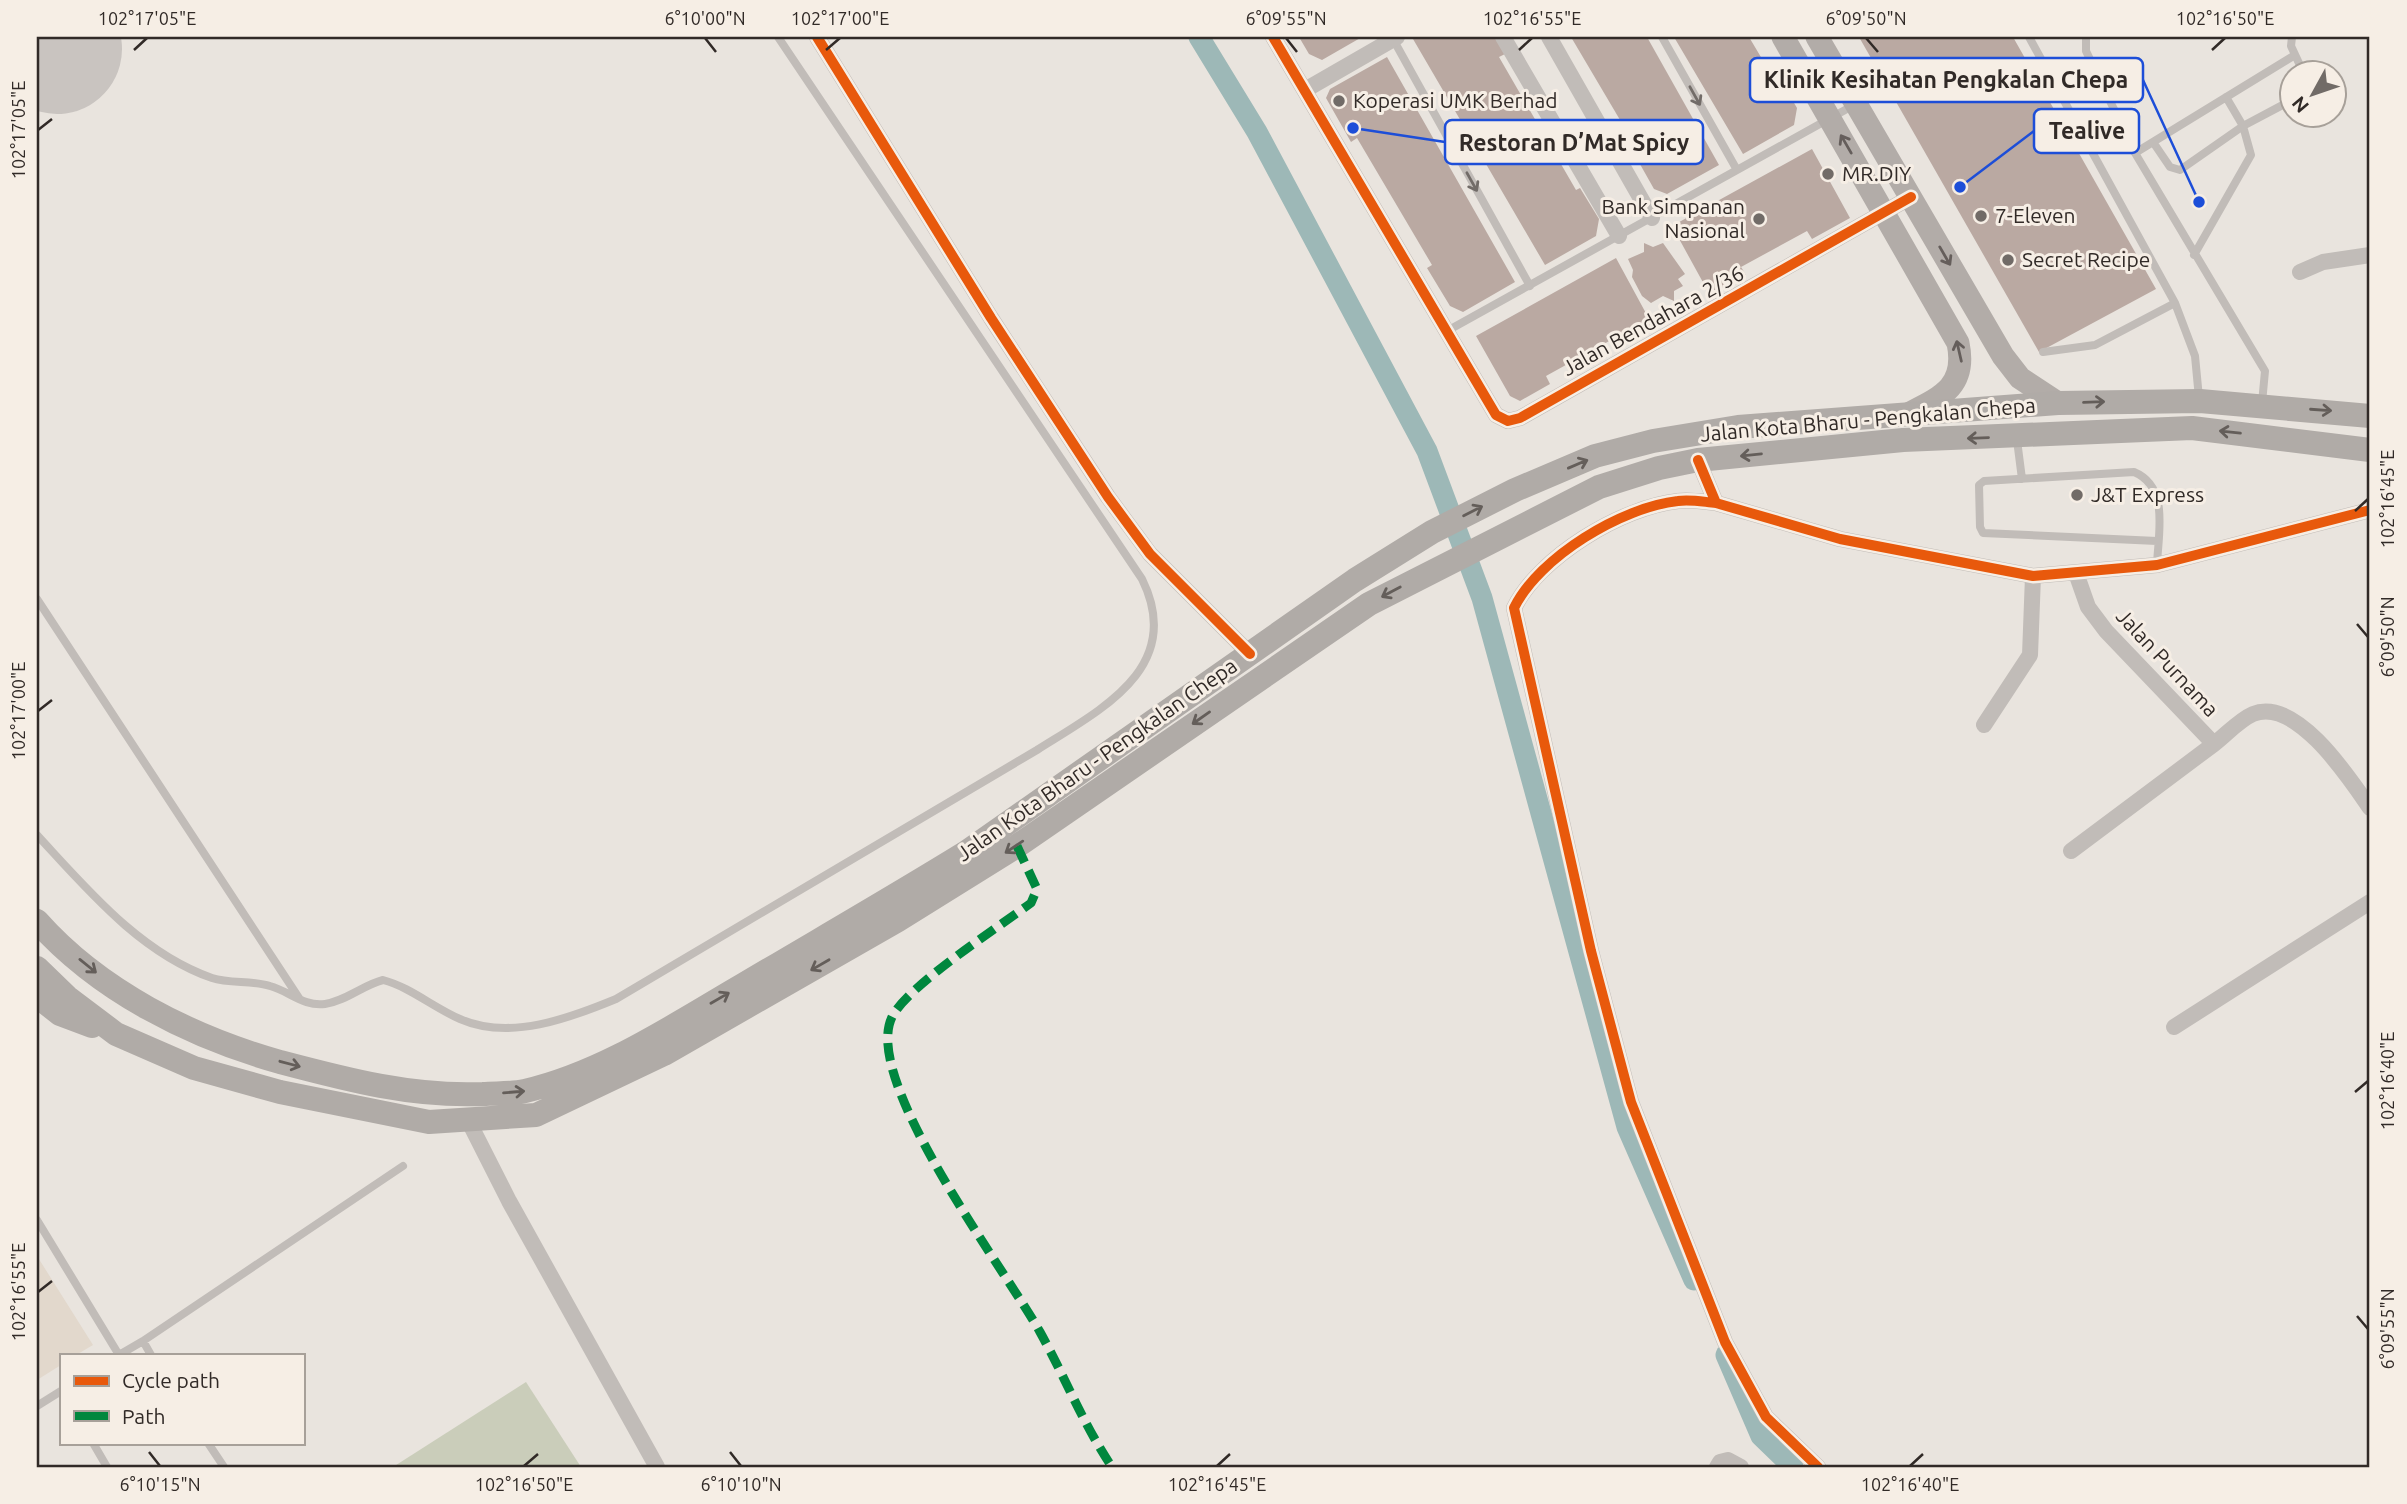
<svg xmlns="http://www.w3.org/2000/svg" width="2407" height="1504" viewBox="0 0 2407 1504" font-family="Ubuntu,sans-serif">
	<rect width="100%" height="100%" fill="#e9e4de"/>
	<path fill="#cacdba" d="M526,1382L581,1467H393Z"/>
	<path fill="#e2d8cc" d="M37,1256L93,1345L76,1355H61V1365L37,1380Z"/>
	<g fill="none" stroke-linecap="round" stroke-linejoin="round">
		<path stroke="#9db8b7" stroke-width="21" d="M1199,37L1257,132L1427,451L1482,598L1627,1127L1694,1280
			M1726,1355L1761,1436L1793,1467"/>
		<path stroke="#c9c4c0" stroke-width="130" d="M50,37L57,49"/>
	</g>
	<path fill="#baa9a2" d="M1299,37H1362L1322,60L1309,54Z
		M1417,37H1495L1505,54L1499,57L1576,190L1580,188L1599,219L1596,236L1545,265L1413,39Z
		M1571,37H1647L1719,165L1667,194L1654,189L1632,150L1636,147Z
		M1674,37H1749L1774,79L1779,77L1797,108L1794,125L1743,154Z
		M1859,37H2013L2156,289L2039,352Z
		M1387,57L1515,282L1463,312L1450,306L1427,268L1432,265L1357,138L1351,142L1326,98L1330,89Z
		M1812,149L1850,218L1812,239L1807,231L1741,267L1746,275L1716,291L1705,286L1672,226Z
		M1644,243L1653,247L1663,243L1685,274L1678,279L1683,286L1674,291V301L1663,296L1651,303L1642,296L1632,277L1633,270L1628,259L1644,252Z
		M1616,258L1654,328L1616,349L1611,340L1546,376L1550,384L1520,401L1510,396L1476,336Z"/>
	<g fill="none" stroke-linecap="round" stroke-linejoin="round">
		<path stroke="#c1bcb8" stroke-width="8" d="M1662,37L1737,170
			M2029,37L2175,303L2195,356L2199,398
			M2086,37V51L2135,153L2265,371L2262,403
			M2292,37L2291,46L2304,74
			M1393,39L1530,286
			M2153,142L2170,167L2180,170L2243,126L2292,100
			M2135,153L2295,55
			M2194,255L2251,155L2243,126L2226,97
			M1447,331L1854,105
			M2043,352L2095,345L2175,303
			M2017,440L2022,479
			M2157,565C2158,534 2170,487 2134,472L1984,481L1979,485L1980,527L1983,533L2157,541
			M37,599L299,998
			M37,835C87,889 140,953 212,978C230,984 252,980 270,986C289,991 304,1007 325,1004C346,1001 363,985 383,980C410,987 434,1008 460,1019C510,1041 570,1018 616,999L1037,750C1100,710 1186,668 1142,579L778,37
			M37,1220L119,1355
			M119,1355L143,1341
			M151,1355L143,1341L403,1166
			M37,1406L61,1391
			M93,1443L107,1467
			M208,1443L224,1467"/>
		<path stroke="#c1bcb8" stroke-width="16" d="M817,37L991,318L1108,497L1150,554L1250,654
			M1273,37L1496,415L1508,421L1520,418L1911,197
			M1503,37L1619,236
			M1549,37L1652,218
			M1305,90L1397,37
			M2300,272L2323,262L2370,255
			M1698,460L1716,503L1840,539L2033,576L2157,565L2370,510
			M1716,503C1704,502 1690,499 1678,501C1622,507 1539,557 1514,608L1591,951L1631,1102L1725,1342L1766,1417L1818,1467
			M2076,573L2088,607L2106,631L2214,744C2226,735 2239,720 2253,714C2296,696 2350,779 2370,808
			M1984,725L2030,655L2033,576
			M2071,851L2214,744
			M2174,1027L2370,902
			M469,1122L509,1201L657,1467
			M1717,1467L1720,1462L1728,1460L1741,1467"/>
		<path stroke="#b2aca8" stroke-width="23" d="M1783,37L1958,343C1967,386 1942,397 1908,414
			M1817,37L2003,356L2020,378L2058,403"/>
		<path stroke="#b0aba7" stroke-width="24" d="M37,921C99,991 191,1037 280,1062C348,1080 412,1097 483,1094C496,1093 512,1094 525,1091C603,1073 674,1025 743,985C817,941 892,898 965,853L1355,580L1432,532L1515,490L1595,456L1653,441L1738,427L2058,403L2200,401L2370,416
			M37,968L67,997L116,1034L194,1068L280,1092L429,1122L536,1115L664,1054L898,920L1017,846L1369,604L1599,487L1659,468L1698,460L1903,440L2192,428L2370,450
			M37,996L60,1014L92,1026"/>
		<path stroke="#00873e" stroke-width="9" stroke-dasharray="18 9" stroke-linecap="butt" d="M1017,846L1037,889L1031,903C1000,926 907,986 892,1017C861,1081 1007,1272 1040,1332C1065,1377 1083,1424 1112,1467"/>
		<defs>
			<path id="cycleway" d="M817,37L991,318L1108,497L1150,554L1250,654
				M1273,37L1496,415L1508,421L1520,418L1911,197
				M1698,460L1716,503L1840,539L2033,576L2157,565L2370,510
				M1716,503C1704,502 1690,499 1678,501C1622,507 1539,557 1514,608L1591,951L1631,1102L1725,1342L1766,1417L1818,1467"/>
		</defs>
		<use href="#cycleway" stroke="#f6eee5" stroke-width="15"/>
		<use href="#cycleway" stroke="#e8590c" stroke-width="10"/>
	</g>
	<defs><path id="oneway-shaft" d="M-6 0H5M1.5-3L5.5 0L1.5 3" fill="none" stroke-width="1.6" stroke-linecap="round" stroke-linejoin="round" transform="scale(1.75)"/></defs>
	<g stroke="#726c68">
		<use href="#oneway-shaft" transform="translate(1695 96) rotate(61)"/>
		<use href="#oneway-shaft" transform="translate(1472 182) rotate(61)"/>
	</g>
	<g stroke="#655e5b">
		<use href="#oneway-shaft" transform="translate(1846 144) rotate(-120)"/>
		<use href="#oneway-shaft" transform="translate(1945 256) rotate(60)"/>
		<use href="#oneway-shaft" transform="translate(1959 351) rotate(-103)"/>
	</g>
	<g stroke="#645e5a">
		<use href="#oneway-shaft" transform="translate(2094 402) rotate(-2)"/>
		<use href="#oneway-shaft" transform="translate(2321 410) rotate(4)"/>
		<use href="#oneway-shaft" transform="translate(2230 432) rotate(-174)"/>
		<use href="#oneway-shaft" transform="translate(1978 438) rotate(178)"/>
		<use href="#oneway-shaft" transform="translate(1751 455) rotate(174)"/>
		<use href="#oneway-shaft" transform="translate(1578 464) rotate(-23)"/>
		<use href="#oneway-shaft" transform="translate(1473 511) rotate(-27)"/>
		<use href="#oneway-shaft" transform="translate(1391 592) rotate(152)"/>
		<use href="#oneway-shaft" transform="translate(1201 718) rotate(145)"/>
		<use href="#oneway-shaft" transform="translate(1014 847) rotate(146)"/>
		<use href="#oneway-shaft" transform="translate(820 965) rotate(150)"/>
		<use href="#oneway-shaft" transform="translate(88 966) rotate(39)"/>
		<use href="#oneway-shaft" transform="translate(720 998) rotate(-30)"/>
		<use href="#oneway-shaft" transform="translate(290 1064) rotate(15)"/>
		<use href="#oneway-shaft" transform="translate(514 1092) rotate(-5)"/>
	</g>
	<path fill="none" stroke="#312a27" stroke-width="2.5" d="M705,38L716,52M1286,38L1297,52M1866,38L1878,52M134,50L147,38M826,50L840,38M1519,50L1532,38M2212,50L2225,38M38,130L52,119M2355,511L2368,499M2357,624L2368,637M38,711L52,700M2355,1092L2368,1081M38,1292L52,1281M2357,1316L2368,1329M149,1452L160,1466M730,1452L741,1466M524,1466L538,1454M1217,1466L1230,1454M1910,1466L1923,1454"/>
	<g fill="#716b67" stroke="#f6eee5" stroke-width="2.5">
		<circle cx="1339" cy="101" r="7"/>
		<circle cx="1828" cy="174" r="7"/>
		<circle cx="1981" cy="216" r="7"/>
		<circle cx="1759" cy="219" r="7"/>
		<circle cx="2008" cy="260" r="7"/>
		<circle cx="2077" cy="495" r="7"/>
	</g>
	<g text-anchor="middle" stroke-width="6" stroke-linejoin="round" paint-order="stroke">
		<g font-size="21" fill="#312a27" stroke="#f6eee5" text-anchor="start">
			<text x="1353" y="108">Koperasi UMK Berhad</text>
			<text x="1842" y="181">MR.DIY</text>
			<text x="1745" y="214" text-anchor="end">Bank Simpanan<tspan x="1745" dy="24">Nasional</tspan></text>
			<text x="1995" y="223">7-Eleven</text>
			<text x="2022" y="267">Secret Recipe</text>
			<text x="2091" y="502">J&amp;T Express</text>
		</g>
		<g font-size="21" fill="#312a27" stroke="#f6eee5">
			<text transform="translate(1653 321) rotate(-29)" y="7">Jalan Bendahara 2/36</text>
			<text transform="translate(1868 420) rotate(-5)" y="7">Jalan Kota Bharu - Pengkalan Chepa</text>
			<text transform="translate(2167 663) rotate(47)" y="7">Jalan Purnama</text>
			<text transform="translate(1097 760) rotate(-35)" y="7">Jalan Kota Bharu - Pengkalan Chepa</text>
		</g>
	</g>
	<path fill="none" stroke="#1d4ed8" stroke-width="2.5" d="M2199 202L2143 80M1960 187L2034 131M1353 128L1445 142"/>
	<g fill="#1d4ed8" stroke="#f6eee5" stroke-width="2.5">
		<circle cx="2199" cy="202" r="7"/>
		<circle cx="1960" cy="187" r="7"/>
		<circle cx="1353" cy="128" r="7"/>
	</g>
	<g fill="#f6eee5" stroke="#1d4ed8" stroke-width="2.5">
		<rect x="1750" y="58" width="393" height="44" rx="7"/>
		<rect x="2034" y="109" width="105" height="44" rx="7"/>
		<rect x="1445" y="120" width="258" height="44" rx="7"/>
	</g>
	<g font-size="23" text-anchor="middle" font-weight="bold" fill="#312a27">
		<text x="1946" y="88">Klinik Kesihatan Pengkalan Chepa</text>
		<text x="2087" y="139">Tealive</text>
		<text x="1574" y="151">Restoran D’Mat Spicy</text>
	</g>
	<rect width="2407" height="1504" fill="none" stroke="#f6eee5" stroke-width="77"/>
	<rect x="60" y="1354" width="245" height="91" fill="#f6eee5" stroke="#a7a099" stroke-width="2"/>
	<rect x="74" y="1376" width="35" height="10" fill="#e8590c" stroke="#a7a099" stroke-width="2"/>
	<text x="122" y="1388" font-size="21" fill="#312a27">Cycle path</text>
	<rect x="74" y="1411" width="35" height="10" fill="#00873e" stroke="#a7a099" stroke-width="2"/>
	<text x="122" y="1424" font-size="21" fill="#312a27">Path</text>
	<g transform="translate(2313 94) rotate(230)"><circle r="33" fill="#f6eee5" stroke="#a7a099" stroke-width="2"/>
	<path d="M0-5L12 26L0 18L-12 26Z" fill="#716b67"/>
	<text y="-10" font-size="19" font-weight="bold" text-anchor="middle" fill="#312a27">N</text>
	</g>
	<rect x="38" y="38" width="2330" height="1428" fill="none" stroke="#312a27" stroke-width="2.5"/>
	<g font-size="18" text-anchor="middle" fill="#312a27">
		<text x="147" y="25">102°17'05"E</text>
		<text x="705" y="25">6°10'00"N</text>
		<text x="840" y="25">102°17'00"E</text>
		<text x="1286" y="25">6°09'55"N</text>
		<text x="1532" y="25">102°16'55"E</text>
		<text x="1866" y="25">6°09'50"N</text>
		<text x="2225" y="25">102°16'50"E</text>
		<text transform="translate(19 130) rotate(-90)" y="6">102°17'05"E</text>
		<text transform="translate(2388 499) rotate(-90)" y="6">102°16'45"E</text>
		<text transform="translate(2388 637) rotate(-90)" y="6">6°09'50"N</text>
		<text transform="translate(19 711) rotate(-90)" y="6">102°17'00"E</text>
		<text transform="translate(2388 1081) rotate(-90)" y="6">102°16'40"E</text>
		<text transform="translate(19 1292) rotate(-90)" y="6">102°16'55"E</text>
		<text transform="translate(2388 1329) rotate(-90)" y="6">6°09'55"N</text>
		<text x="160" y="1491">6°10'15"N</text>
		<text x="524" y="1491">102°16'50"E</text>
		<text x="741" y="1491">6°10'10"N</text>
		<text x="1217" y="1491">102°16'45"E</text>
		<text x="1910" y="1491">102°16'40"E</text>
	</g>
</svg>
